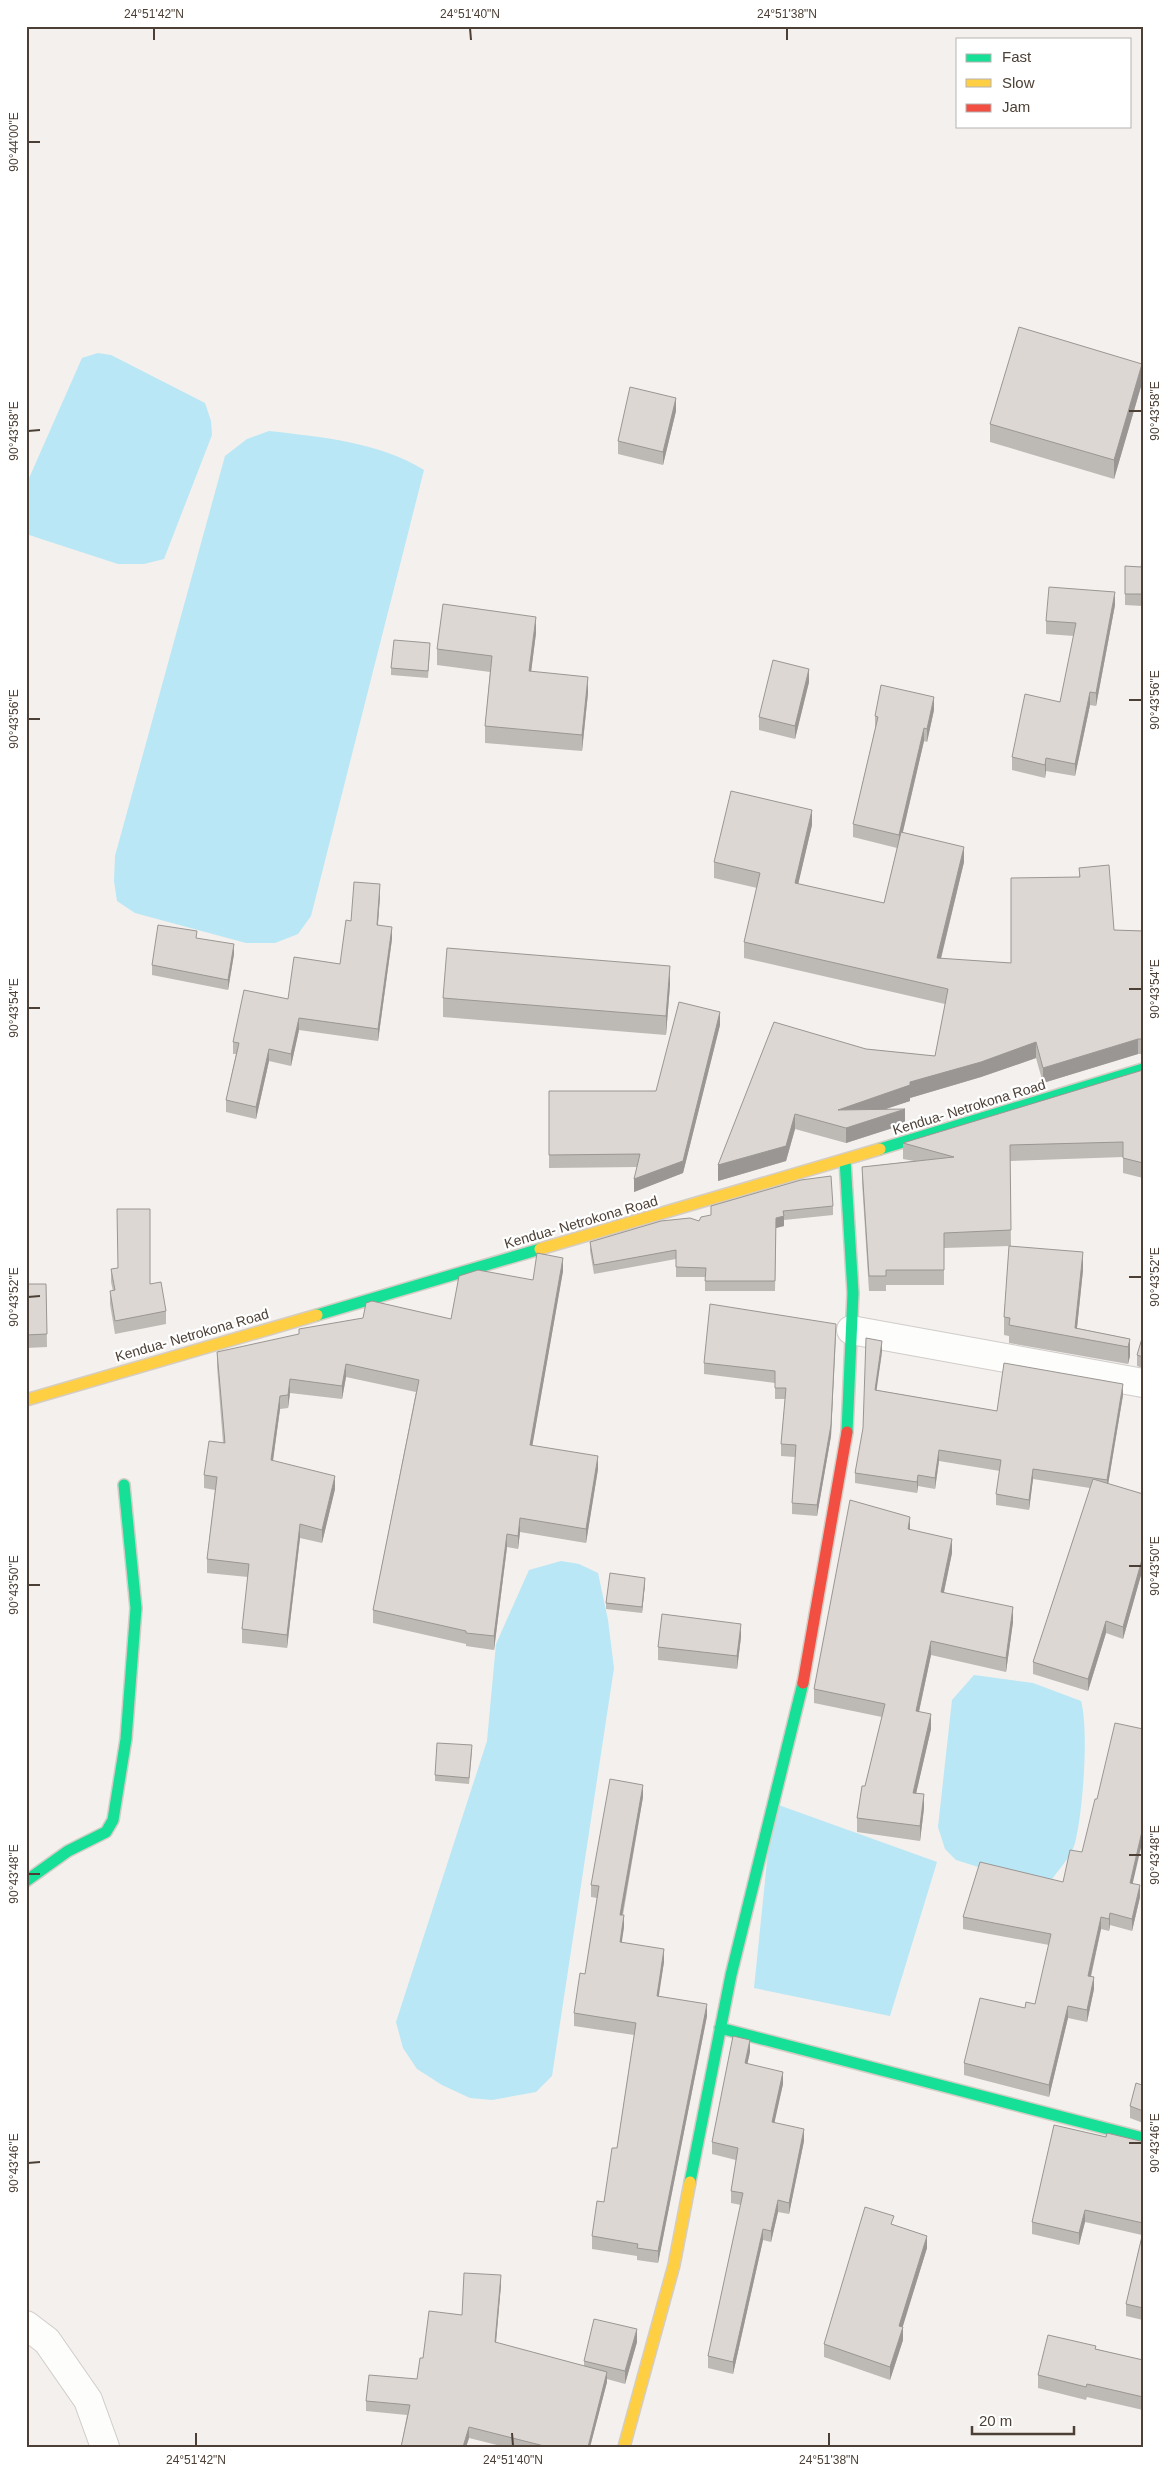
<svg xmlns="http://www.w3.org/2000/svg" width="1169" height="2473" viewBox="0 0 1169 2473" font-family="Arial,sans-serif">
	<rect width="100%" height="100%" fill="#f3f0ed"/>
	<path fill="#b9e7f5" d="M98,353L111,355L205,403L211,421L212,435L164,559L144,564H118L26,534V485L82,358Z
		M269,431C321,437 379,442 424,470L311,916L298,934L275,943H246L135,913L117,901L114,881L115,856L225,456L247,439Z
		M561,1561L579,1564L598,1573L608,1620L614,1668L552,2076L536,2092L492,2100L470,2098L442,2085L417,2069L403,2048L396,2022L487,1741L496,1644L529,1570Z
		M974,1675L1033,1683L1081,1701C1089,1730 1083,1812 1075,1843C1072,1855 1060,1868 1053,1878L1047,1882L1007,1876L956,1860L945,1849L938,1827L952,1700Z
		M773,1803L937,1862L890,2016L754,1988Z"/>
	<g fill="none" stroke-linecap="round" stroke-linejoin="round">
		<defs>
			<path id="street" d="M851,1330L1143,1383
				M26,2325L47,2341L88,2400L105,2447"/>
			<path id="fast" d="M880,1149L1143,1069
				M845,1160L853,1293L847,1432
				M317,1315L540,1249
				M26,1881L68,1851L106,1832L113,1820L126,1739L136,1608L124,1485
				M720,2028L1143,2138
				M690,2182L731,1975L803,1683"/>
			<path id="slow" d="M540,1249L880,1149
				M26,1400L317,1315
				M624,2447L674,2265L690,2182"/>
			<path id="jam" d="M803,1683L847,1432"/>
		</defs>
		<use href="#street" stroke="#d0ccc9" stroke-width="30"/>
		<use href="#fast" stroke="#d5cdc4" stroke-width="14"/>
		<use href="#slow" stroke="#d5cdc4" stroke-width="14"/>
		<use href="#jam" stroke="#d5cdc4" stroke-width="14"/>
		<use href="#street" stroke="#fdfdfc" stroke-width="28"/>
		<use href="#fast" stroke="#16e098" stroke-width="11"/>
		<use href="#slow" stroke="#ffcf43" stroke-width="11"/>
		<use href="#jam" stroke="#f24e42" stroke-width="11"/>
	</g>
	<path fill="#bdb9b5" d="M1142,383L1114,479L990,442V424Z
		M676,411L663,465L618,454V441Z
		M1143,559V606L1125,605V566L1141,567Z
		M1115,605L1096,706L1090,705L1075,776L1046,771L1045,778L1012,770V757L1060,702L1074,636L1046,634V621Z
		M536,633L531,672L588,693L582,751L485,743V726L490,672L437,665V649Z
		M430,650L428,678L391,675V668Z
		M809,682L795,739L759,730V717Z
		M934,710L927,742L924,741L903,832L964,862L941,959L1011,963L1079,877V868L1114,930L1143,931V1054H1138L1043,1083L1036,1058L981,1077L910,1098V1101L885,1109L905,1124L846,1143L795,1129L786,1161L718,1181L866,1049L935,1056L945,1004L744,958V942L757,888L714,878V862L812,825L798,884L884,903L897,848L853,837V824L875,729V716Z
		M380,896L378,925L392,939L378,1041L299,1030L291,1066L269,1061L256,1119L226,1112V1100L236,1054H233V1042L288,999L340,964L351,921Z
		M234,954L228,990L152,975V965Z
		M670,985L666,1035L443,1017V998Z
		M720,1025L683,1173L634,1192L637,1167L549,1168V1091H656Z
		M1143,1070V1178L1123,1173V1157L1010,1161L1011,1246L1083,1270L1077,1328L1130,1339V1356L1128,1364L1009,1343V1336L1004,1335V1317L1009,1246L944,1248V1285H886V1291H869L862,1182V1167L914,1161L903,1159V1143Z
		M833,1206V1215L784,1220V1226L776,1228L775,1291H705V1277H676V1259L594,1274L590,1251V1242L699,1221L701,1217Z
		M111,1269L150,1284L166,1311V1324L115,1334L110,1304V1291H113L111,1282Z
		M563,1271L532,1446L598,1469L586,1543L520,1532L518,1549L507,1547L494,1650L466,1646V1644L373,1623V1610L416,1392L346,1377L342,1399L290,1393L288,1408L280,1409L273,1461L335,1489L322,1543L300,1538L287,1648L242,1643V1629L248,1577L207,1573V1559L215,1490L204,1488V1475L223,1443L217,1366V1352L451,1319L533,1280Z
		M26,1284H46L47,1347L26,1348Z
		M836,1335L831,1436L817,1516L792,1514V1503L795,1457L781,1456V1444L785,1399H775V1383L704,1374V1363Z
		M1143,1335V1368L1137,1366V1355Z
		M882,1352L876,1390L997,1411L1123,1395L1108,1484L1143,1494V1568L1123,1639L1106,1633L1088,1691L1033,1674V1662L1090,1488L1033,1479L1029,1510L996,1505V1494L1000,1471L939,1461L935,1489L918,1486L917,1493L855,1483V1473Z
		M910,1530L952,1553L944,1592L1013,1622L1006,1672L931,1655L919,1712L931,1729L916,1793L924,1808L920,1841L857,1832V1818L882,1717L814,1703V1689Z
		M645,1584L642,1613L606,1609V1603Z
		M741,1637L737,1669L658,1660V1647Z
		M472,1752L469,1784L435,1781V1775Z
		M643,1797L623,1915L624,1927L621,1942L664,1962L658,1996L707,2016L658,2263L637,2260V2256L592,2249V2236L604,2202L617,2148L634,2035L574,2026V2013L585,1974L597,1898L591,1897V1885Z
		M1063,1882L1132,1884L1140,1897L1132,1931L1110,1925L1109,1931L1101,1929L1091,1977L1094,1989L1087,2022L1068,2018L1049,2097L964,2075V2063L1025,2008L1035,2004L1049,1945L963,1929V1917Z
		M750,2052L747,2064L783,2084L774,2122L804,2141L789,2214L778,2212L771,2242L763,2240L733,2374L708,2368V2356L741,2205L731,2203V2191L736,2160L712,2154V2142Z
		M1143,2081V2123L1130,2118V2106L1142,2085Z
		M1106,2137L1143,2141V2320L1126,2316V2304L1142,2235L1085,2222L1079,2245L1032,2234V2222Z
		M894,2225L927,2248L902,2327L903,2340L890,2380L824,2357V2344Z
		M501,2285L496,2343L584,2366V2361L637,2342L625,2384L607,2379V2382L590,2447H505L469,2438L466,2447H401L407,2415L366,2411V2401L417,2379L423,2358L462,2315Z
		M1096,2349L1143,2360V2410L1087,2397L1086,2400L1038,2388V2375Z"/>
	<path fill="#9a9693" d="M1142,364V383L1114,479V460Z
		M676,398V411L663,465V452Z
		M1115,592V605L1096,706V693Z
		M536,617V633L529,688V671Z
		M809,669V682L795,739V726Z
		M588,677V693L582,751V735Z
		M1090,692V705L1075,776V764Z
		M934,697V710L927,742V729Z
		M924,728V741L899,848V835Z
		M1046,758V771L1045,778V765Z
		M812,810V825L795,898V883Z
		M964,847V862L937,974V958Z
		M380,884V896L377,936V925Z
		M392,927V939L378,1041V1029Z
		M234,944V954L228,990V980Z
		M670,966V985L666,1035V1016Z
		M720,1012V1025L683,1173L634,1192V1179Z
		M299,1018V1030L291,1066V1054Z
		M1138,1039V1054L1043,1083V1068Z
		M1036,1042V1058L981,1077L910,1098V1101L838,1125V1110L910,1082Z
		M269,1049V1061L256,1119V1107Z
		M905,1109V1124L846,1143V1128Z
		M795,1114V1129L786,1161L718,1181V1165Z
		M784,1216V1226L776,1228L775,1291L776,1218Z
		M1083,1252V1270L1076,1337L1075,1328Z
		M563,1258V1271L530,1459V1445Z
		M836,1324L831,1436L817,1516V1505Z
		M1130,1339V1356L1128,1364V1347Z
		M882,1341V1352L875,1401V1390Z
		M346,1364V1377L342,1399V1386Z
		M290,1379V1393L288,1408V1395Z
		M1123,1384V1395L1107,1491V1480Z
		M280,1396V1409L271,1474V1460Z
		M939,1450V1461L935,1489V1478Z
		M598,1456V1469L586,1543V1529Z
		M1033,1469V1479L1029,1510V1500Z
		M918,1475V1486L917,1493V1482Z
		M335,1476V1489L322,1543V1530Z
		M910,1517V1531L908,1529Z
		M520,1518V1532L518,1549V1536Z
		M300,1524V1538L287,1648V1635Z
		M507,1534V1547L494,1650V1636Z
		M952,1539V1553L941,1606V1592Z
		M1143,1556V1568L1123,1639V1627Z
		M645,1578V1584L642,1613V1607Z
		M1013,1607V1622L1006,1672V1658Z
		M1106,1621V1633L1088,1691V1679Z
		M741,1624V1637L737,1669V1656Z
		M931,1641V1655L916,1725V1711Z
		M931,1714V1729L913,1807V1793Z
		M643,1785V1797L620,1927V1915Z
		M924,1794V1808L920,1841V1826Z
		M1143,1827V1839L1130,1895V1883Z
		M1140,1885V1897L1132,1931V1919Z
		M1110,1913V1925L1109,1931V1919Z
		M624,1915V1927L620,1955V1942Z
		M1101,1917V1929L1088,1988V1976Z
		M664,1949V1962L657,2008V1996Z
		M1094,1977V1989L1087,2022V2010Z
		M707,2004V2016L658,2263V2251Z
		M1068,2006V2018L1049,2097V2085Z
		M750,2040V2052L745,2075V2063Z
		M783,2072V2084L772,2134V2122Z
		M804,2129V2141L789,2214V2203Z
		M778,2200V2212L771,2242V2231Z
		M1085,2210V2222L1079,2245V2233Z
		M763,2229V2240L733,2374V2362Z
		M927,2236V2248L899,2339V2326Z
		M501,2275V2285L495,2353V2342Z
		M903,2327V2340L890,2380V2367Z
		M637,2329V2342L625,2384V2371Z
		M607,2372V2382L590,2447H588Z
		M469,2427V2438L466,2447H463Z"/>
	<path fill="#dcd7d2" stroke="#9a9693" d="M1019,327L1142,364L1114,460L990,424Z
		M630,387L676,398L663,452L618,441Z
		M1143,559V594H1125V566L1141,567Z
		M1049,587L1115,592L1096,693L1090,692L1075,764L1046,758L1045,765L1012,757L1025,694L1060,702L1076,623L1046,621Z
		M443,604L536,617L529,671L588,677L582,735L485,726L492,656L437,649Z
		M394,640L430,643L428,671L391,668Z
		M773,660L809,669L795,726L759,717Z
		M881,685L934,697L927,729L924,728L899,835L853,824L878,717L875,716Z
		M731,791L812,810L795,883L884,903L901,832L964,847L937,958L1011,963V878L1080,877L1079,868L1109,865L1114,930L1143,931V1039H1138L1043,1068L1036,1042L981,1062L910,1082V1085L838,1110L905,1109L846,1128L795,1114L786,1146L718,1165L774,1022L866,1049L935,1056L948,989L744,942L760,873L714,862Z
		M354,882L380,884L377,925L392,927L378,1029L299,1018L291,1054L269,1049L256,1107L226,1100L239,1043L233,1042L244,990L288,999L294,957L340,964L346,920L351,921Z
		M158,925L197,931L196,938L234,944L228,980L152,965Z
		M447,948L670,966L666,1016L443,998Z
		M679,1002L720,1012L683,1161L634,1179L640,1154L549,1155V1091H656Z
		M1143,1070V1163L1123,1158V1142L1010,1145L1011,1230L944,1233V1270H886V1276H869L862,1167L954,1157L903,1143Z
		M831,1176L833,1206L783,1211L784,1216L776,1218L775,1281H705L706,1268L676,1267V1250L594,1265L590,1242L661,1221L690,1218L699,1221L701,1217L711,1215V1206L801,1180Z
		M117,1209H150V1284L161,1282L166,1311L115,1321L110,1291L115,1290L111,1269L118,1268Z
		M1009,1246L1083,1252L1075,1328L1130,1339L1128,1347L1009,1325L1010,1318L1004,1317Z
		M537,1253L563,1258L530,1445L598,1456L586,1529L520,1518L518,1536L507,1534L494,1636L466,1633V1631L373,1610L419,1380L346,1364L342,1386L290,1379L288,1395L280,1396L271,1460L335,1476L322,1530L300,1524L287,1635L242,1629L249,1564L207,1559L217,1477L204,1475L209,1441L225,1443L217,1352L299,1334V1329L363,1318L366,1303L372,1301L451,1319L459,1276L478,1270L533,1280Z
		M26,1284H46L47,1334L26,1335Z
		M710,1304L836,1324L831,1425L817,1505L792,1503L796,1445L781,1444L786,1388H775V1371L704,1363Z
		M1143,1335V1357L1137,1355Z
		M866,1338L882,1341L875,1390L997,1411L1004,1363L1123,1384L1107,1480L1033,1469L1029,1500L996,1494L1001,1460L939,1450L935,1478L918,1475L917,1482L855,1473L863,1428Z
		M1093,1479L1143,1494V1556L1123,1627L1106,1621L1088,1679L1033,1662Z
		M850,1500L910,1517L908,1529L952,1539L941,1592L1013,1607L1006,1658L931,1641L916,1711L931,1714L913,1793L924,1794L920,1826L857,1818L862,1786H865L885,1704L814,1689Z
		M610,1573L645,1578L642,1607L606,1603Z
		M662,1614L741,1624L737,1656L658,1647Z
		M1115,1723L1143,1729V1827L1130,1883L1140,1885L1132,1919L1110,1913L1109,1919L1101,1917L1088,1976L1094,1977L1087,2010L1068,2006L1049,2085L964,2063L980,1998L1025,2008L1026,2002L1035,2004L1051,1934L963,1917L980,1862L1063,1882L1070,1850L1082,1852L1095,1799H1097Z
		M437,1743L472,1745L469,1778L435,1775Z
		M610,1779L643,1785L620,1915H624L620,1942L664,1949L657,1996L707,2004L658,2251L637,2248L638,2244L592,2236L597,2201L604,2202L612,2148H617L636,2023L574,2013L580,1973L585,1974L599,1886L591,1885Z
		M733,2036L750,2040L745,2063L783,2072L772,2122L804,2129L789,2203L778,2200L771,2231L763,2229L733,2362L708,2356L743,2193L731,2191L738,2148L712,2142Z
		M1143,2081V2111L1130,2106L1136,2083L1142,2085Z
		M1054,2125L1106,2137L1107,2133L1140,2141H1143V2223L1085,2210L1079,2233L1032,2222Z
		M865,2207L894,2216L891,2224L927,2236L899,2326L903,2327L890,2367L824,2344Z
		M1143,2232V2308L1126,2304Z
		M464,2273L501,2275L495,2342L607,2372L588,2447H548L469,2427L463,2447H401L410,2405L366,2401L369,2375L417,2379L420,2358H423L429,2311L462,2315Z
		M594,2319L637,2329L625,2371L584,2361Z
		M1048,2335L1096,2346L1095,2349L1143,2360V2397L1087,2384L1086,2387L1038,2375Z"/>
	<path fill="none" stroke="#4c4036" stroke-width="2" d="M154,28V40M470,28L471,40M787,28V40M28,142H40M1129,411H1142M28,431L40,430M1129,700H1142M28,719H40M1129,989H1142M28,1008H40M1129,1277H1142M28,1297L40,1296M1129,1566H1142M28,1585H40M1129,1855H1142M28,1874H40M1129,2143H1142M28,2163L40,2162M196,2433V2446M512,2433L513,2446M829,2433V2446"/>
	<g text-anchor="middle" stroke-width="4.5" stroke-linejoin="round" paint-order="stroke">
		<g font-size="14" fill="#4c4036" stroke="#fff">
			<text transform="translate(969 1107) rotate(-17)" y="5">Kendua- Netrokona Road</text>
			<text transform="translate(581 1222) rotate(-16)" y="5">Kendua- Netrokona Road</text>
			<text transform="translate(192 1335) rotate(-16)" y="5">Kendua- Netrokona Road</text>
		</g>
	</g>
	<rect width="1169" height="2473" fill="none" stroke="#ffffff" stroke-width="55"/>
	<rect x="956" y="38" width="175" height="90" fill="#ffffff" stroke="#b7b3af"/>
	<rect x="966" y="54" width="25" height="8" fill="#16e098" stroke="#b7b3af"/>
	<text x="1002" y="62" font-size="15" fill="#4c4036">Fast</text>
	<rect x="966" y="79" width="25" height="8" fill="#ffcf43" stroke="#b7b3af"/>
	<text x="1002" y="88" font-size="15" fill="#4c4036">Slow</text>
	<rect x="966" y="104" width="25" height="8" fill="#f24e42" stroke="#b7b3af"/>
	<text x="1002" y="112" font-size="15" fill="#4c4036">Jam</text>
	<path d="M972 2426v8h102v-8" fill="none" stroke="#4c4036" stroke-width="2.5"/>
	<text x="979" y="2426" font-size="15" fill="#4c4036" stroke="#ffffff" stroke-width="4" paint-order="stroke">20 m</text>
	<rect x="28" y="28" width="1114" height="2418" fill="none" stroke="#4c4036" stroke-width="2"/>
	<g font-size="12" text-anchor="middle" fill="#4c4036">
		<text x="154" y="18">24°51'42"N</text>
		<text x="470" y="18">24°51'40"N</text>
		<text x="787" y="18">24°51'38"N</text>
		<text transform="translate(14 142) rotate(-90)" y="4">90°44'00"E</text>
		<text transform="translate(1155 411) rotate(-90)" y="4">90°43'58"E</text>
		<text transform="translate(14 431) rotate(-90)" y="4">90°43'58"E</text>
		<text transform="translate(1155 700) rotate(-90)" y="4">90°43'56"E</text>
		<text transform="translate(14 719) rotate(-90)" y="4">90°43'56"E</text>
		<text transform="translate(1155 989) rotate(-90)" y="4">90°43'54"E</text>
		<text transform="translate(14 1008) rotate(-90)" y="4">90°43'54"E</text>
		<text transform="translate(1155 1277) rotate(-90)" y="4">90°43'52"E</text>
		<text transform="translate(14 1297) rotate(-90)" y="4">90°43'52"E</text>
		<text transform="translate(1155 1566) rotate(-90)" y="4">90°43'50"E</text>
		<text transform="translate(14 1585) rotate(-90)" y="4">90°43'50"E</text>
		<text transform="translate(1155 1855) rotate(-90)" y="4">90°43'48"E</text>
		<text transform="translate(14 1874) rotate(-90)" y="4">90°43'48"E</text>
		<text transform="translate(1155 2143) rotate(-90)" y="4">90°43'46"E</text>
		<text transform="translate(14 2163) rotate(-90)" y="4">90°43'46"E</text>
		<text x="196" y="2464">24°51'42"N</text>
		<text x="513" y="2464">24°51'40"N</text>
		<text x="829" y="2464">24°51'38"N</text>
	</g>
</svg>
